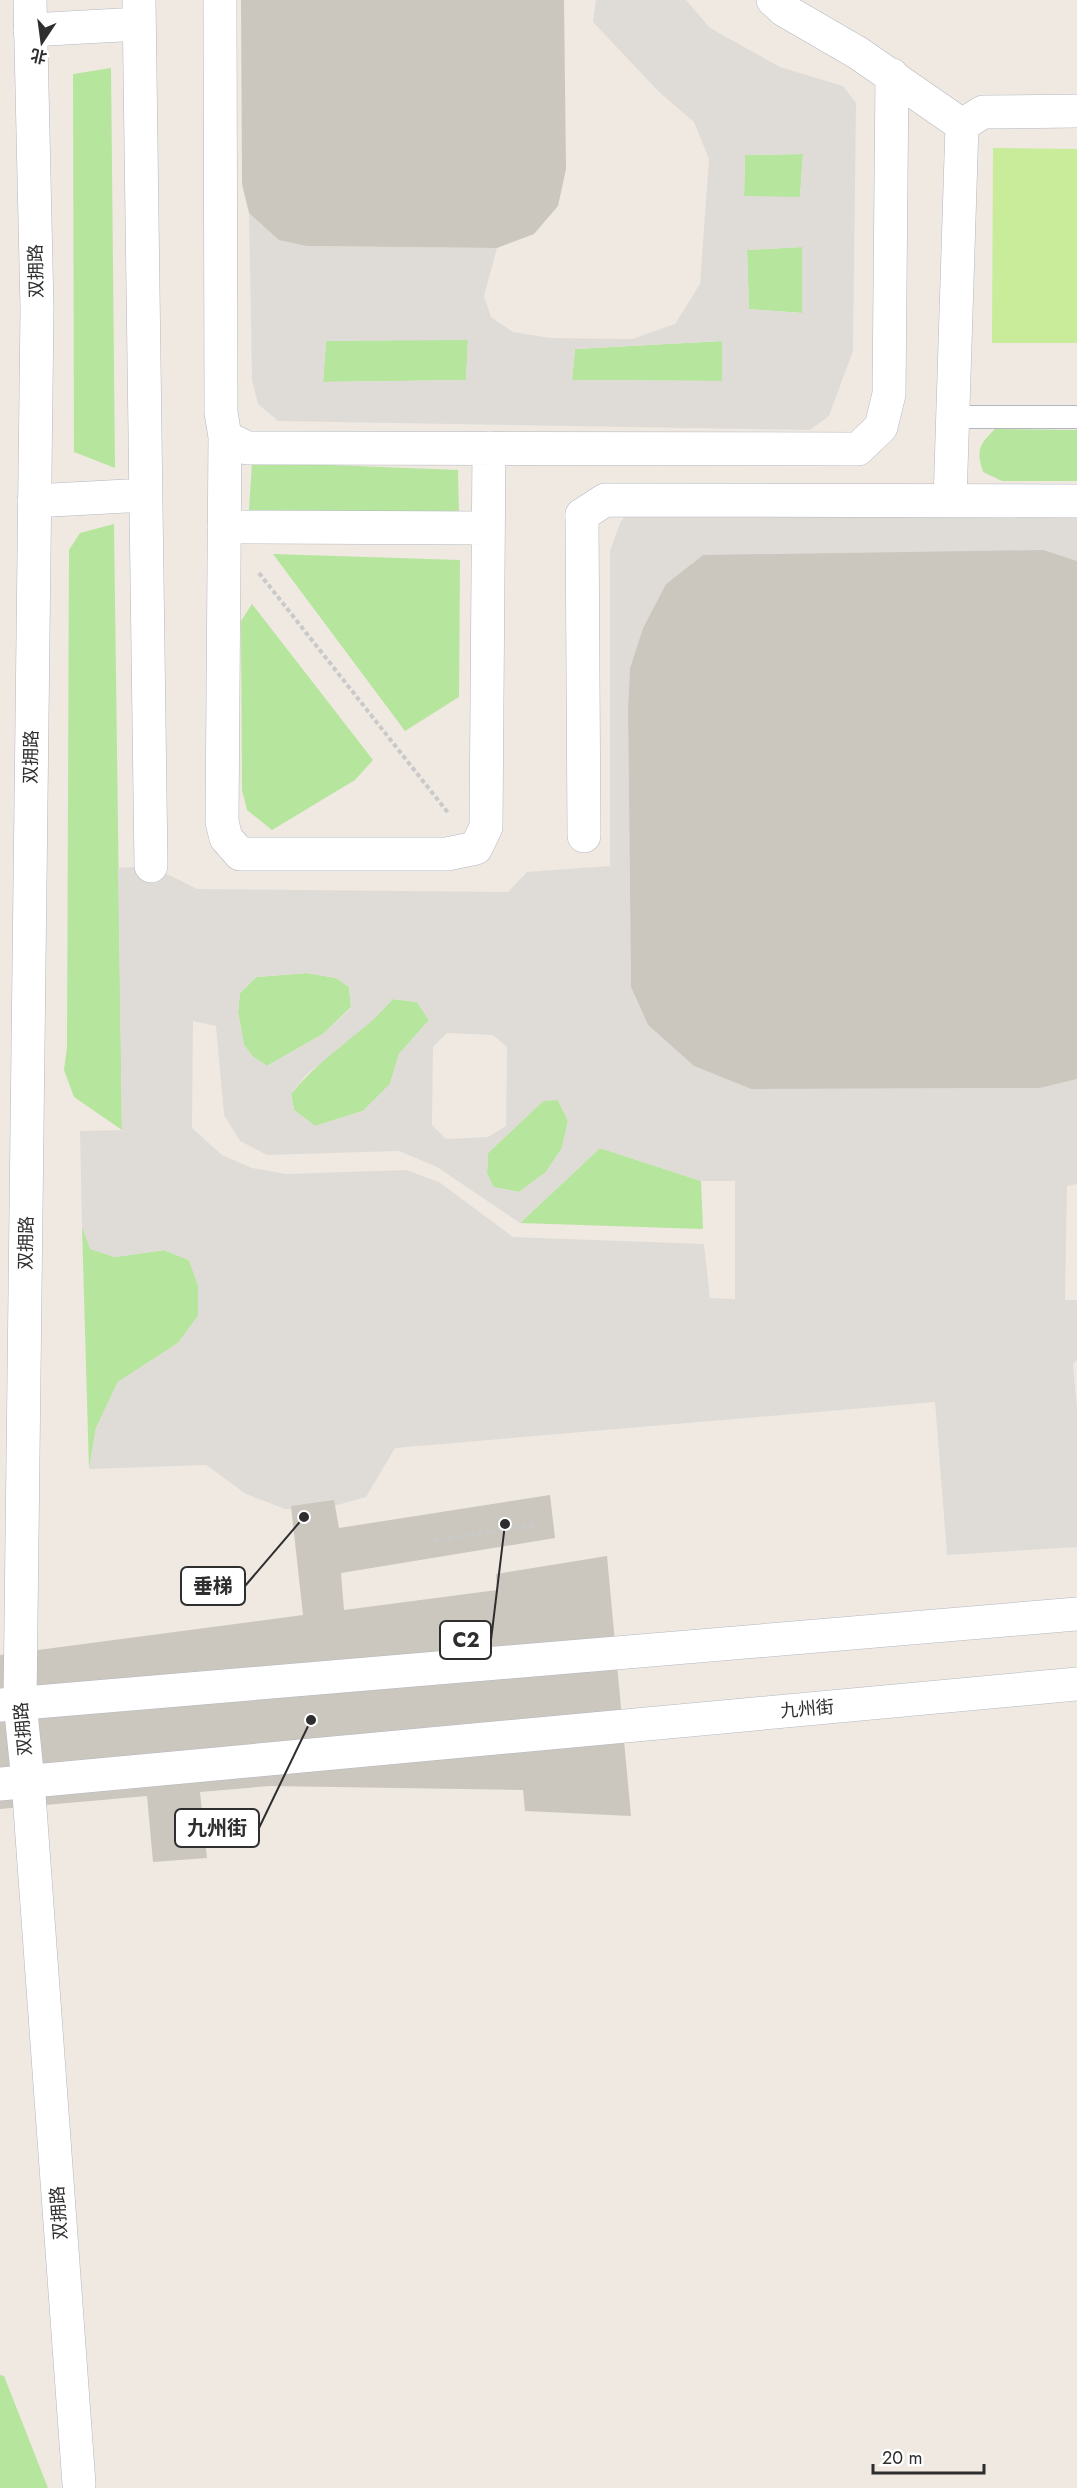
<svg xmlns="http://www.w3.org/2000/svg" width="1077" height="2488" viewBox="0 0 1077 2488" font-family="Jost,'Noto Sans SC',sans-serif">
	<rect width="100%" height="100%" fill="#efe9e1"/>
	<path fill="#b6e59e" d="M111,68L115,468L74,452L73,74Z
		M803,154L800,197H744L745,155Z
		M802,247V313L749,309L747,250Z
		M468,339L466,380L323,382L326,341Z
		M722,341L723,381L572,380L575,349Z
		M995,429L1077,430V481H1002L983,472C976,450 979,445 995,429Z
		M252,462L458,470L459,514L249,510Z
		M114,524L122,1130L74,1097L64,1070L67,1047L69,550L80,533Z
		M273,554L460,560L459,697L405,731Z
		M252,604L373,760L355,780L272,830L247,810L242,790L241,621Z
		M307,973L336,978L349,987L351,1007L323,1034L267,1066L252,1056L244,1045L238,1012L240,993L256,977Z
		M393,999L417,1002L429,1020L399,1054L390,1084L363,1111L315,1126L294,1110L291,1094C320,1058 361,1033 393,999Z
		M544,1100H558L568,1121L562,1148L546,1172L519,1192L493,1187L487,1173L488,1153Z
		M600,1148L701,1181L703,1229L520,1223Z
		M82,1227L91,1249L115,1257L164,1250L189,1260L198,1285V1316L178,1343L118,1382L96,1428L89,1469Z
		M0,2375L4,2376L48,2488H0Z"/>
	<path fill="#c9ec9a" d="M993,148L1077,149V343H992Z"/>
	<path fill="#dfdcd8" fill-rule="evenodd" d="M596,0H686L710,28L780,67L843,86L856,103L853,351L829,416L810,430L278,421L258,404L252,380L249,213L307,246L497,248L484,296L491,317L513,332L550,338L632,339L675,324L700,284L709,159L694,122L659,92L593,22ZM803,154L800,197L744,196L745,155ZM802,247V313L749,309L747,250ZM468,340L466,380L323,382L326,341ZM722,341V381L572,380L575,349Z
		M635,500L1077,501V561L703,555L666,584L643,628L630,668L628,708L631,987L648,1025L694,1066L751,1089L1040,1088L1077,1079V1184L1067,1186L1065,1300H1077V1360L1073,1364L1077,1408V1547L947,1555L935,1402L395,1448L366,1497L323,1509H285L246,1494L206,1465L89,1469L96,1428L118,1382L178,1343L198,1316V1285L189,1260L164,1250L115,1257L90,1249L82,1227L80,1131L122,1130L118,868L151,866L197,889L508,892L527,872L610,866V551L620,523ZM307,973L336,978L349,987L351,1008L323,1034L267,1066L252,1056L244,1045L238,1012L240,993L256,977ZM393,999L417,1002L429,1020L399,1054L390,1084L363,1111L315,1126L294,1110L291,1094L306,1075L373,1020ZM193,1021L216,1026L224,1115L240,1141L267,1155L399,1151L437,1167L520,1223L600,1148L701,1181H735V1299L710,1298L704,1244L513,1237L439,1182L406,1170L286,1174L252,1168L222,1155L192,1128ZM447,1033L493,1035L507,1047L506,1126L488,1137L446,1139L432,1125L433,1047ZM558,1100L568,1121L562,1148L546,1172L519,1192L493,1187L487,1173L488,1153L543,1101Z"/>
	<path fill="#cbc7bf" d="M241,0H564L566,169L558,206L534,234L497,248L307,246L279,240L249,213L242,184Z
		M1043,550L1077,561V1079L1040,1088L751,1089L694,1066L648,1025L631,987L628,708L630,668L643,628L666,584L703,555Z
		M550,1495L555,1538L341,1573L344,1610L497,1590L496,1574L607,1556L631,1816L525,1811L523,1790L269,1786L200,1792L207,1858L153,1862L147,1796L0,1809V1655L303,1615L291,1506L334,1500L339,1528Z"/>
	<g fill="none" stroke-linecap="round" stroke-linejoin="round">
		<defs>
			<path id="service" d="M952,417H1077"/>
			<path id="pedestrian" d="M139,0L151,866
				M220,0L221,412L225,437L247,448L858,449L881,427L889,394L892,75
				M30,30L139,24
				M225,437L222,822L226,838L240,854H447L476,848L486,827L489,448
				M34,501L145,495
				M582,515L584,836
				M224,527L488,528"/>
			<path id="minor" d="M773,0L784,10L858,53L962,125
				M950,501L962,125L983,112L1077,111
				M582,515L605,500L1077,501"/>
			<path id="tertiary" d="M30,0L37,309L20,1703L28,1781L79,2484"/>
			<path id="secondary" d="M0,1705L1077,1614
				M0,1784L1077,1684"/>
		</defs>
		<use href="#service" stroke="#b4b7c1" stroke-width="24"/>
		<use href="#pedestrian" stroke="#b4b7c1" stroke-width="34"/>
		<use href="#minor" stroke="#b4b7c1" stroke-width="34"/>
		<use href="#tertiary" stroke="#b4b7c1" stroke-width="34"/>
		<use href="#secondary" stroke="#b4b7c1" stroke-width="34"/>
		<path stroke="#c9c9c9" stroke-width="4" stroke-dasharray="4.5 3" stroke-linecap="butt" d="M259,573L449,814
			M433,1541L535,1525"/>
		<use href="#service" stroke="#fff" stroke-width="22"/>
		<use href="#pedestrian" stroke="#fff" stroke-width="33"/>
		<use href="#minor" stroke="#fff" stroke-width="33"/>
		<use href="#tertiary" stroke="#fff" stroke-width="33"/>
		<use href="#secondary" stroke="#fff" stroke-width="33"/>
	</g>
	<g text-anchor="middle" stroke-width="4.5" stroke-linejoin="round" paint-order="stroke">
		<g font-size="18" fill="#2e2e2e" stroke="#fff">
			<text transform="translate(36 271) rotate(-91)" y="6">双拥路</text>
			<text transform="translate(31 757) rotate(-89)" y="6">双拥路</text>
			<text transform="translate(26 1243) rotate(-89)" y="6">双拥路</text>
			<text transform="translate(807 1709) rotate(-5)" y="6">九州街</text>
			<text transform="translate(23 1729) rotate(-95)" y="6">双拥路</text>
			<text transform="translate(59 2213) rotate(-94)" y="6">双拥路</text>
		</g>
	</g>
	<path fill="none" stroke="#2e2e2e" stroke-width="2" d="M304 1517L245 1586M505 1524L491 1640M311 1720L259 1828"/>
	<g fill="#2e2e2e" stroke="#fff" stroke-width="2">
		<circle cx="304" cy="1517" r="6"/>
		<circle cx="505" cy="1524" r="6"/>
		<circle cx="311" cy="1720" r="6"/>
	</g>
	<g fill="#fff" stroke="#2e2e2e" stroke-width="2">
		<rect x="181" y="1567" width="64" height="38" rx="6"/>
		<rect x="440" y="1621" width="51" height="38" rx="6"/>
		<rect x="175" y="1809" width="84" height="38" rx="6"/>
	</g>
	<g font-size="20" text-anchor="middle" font-weight="bold" fill="#2e2e2e">
		<text x="213" y="1593">垂梯</text>
		<text x="466" y="1647">C2</text>
		<text x="217" y="1835">九州街</text>
	</g>
	<g transform="translate(42 42) rotate(193)" stroke="#ffffff" stroke-width="4.5" paint-order="stroke">
	<path d="M0-4.5L10 22L0 15L-10 22Z" fill="#2e2e2e"/>
	<text y="-9" font-size="16" font-weight="bold" text-anchor="middle" fill="#2e2e2e">北</text>
	</g>
	<path d="M873 2464v9h111v-9" fill="none" stroke="#2e2e2e" stroke-width="3"/>
	<text x="882" y="2464" font-size="18" fill="#2e2e2e" stroke="#ffffff" stroke-width="4.5" paint-order="stroke">20 m</text>
</svg>
